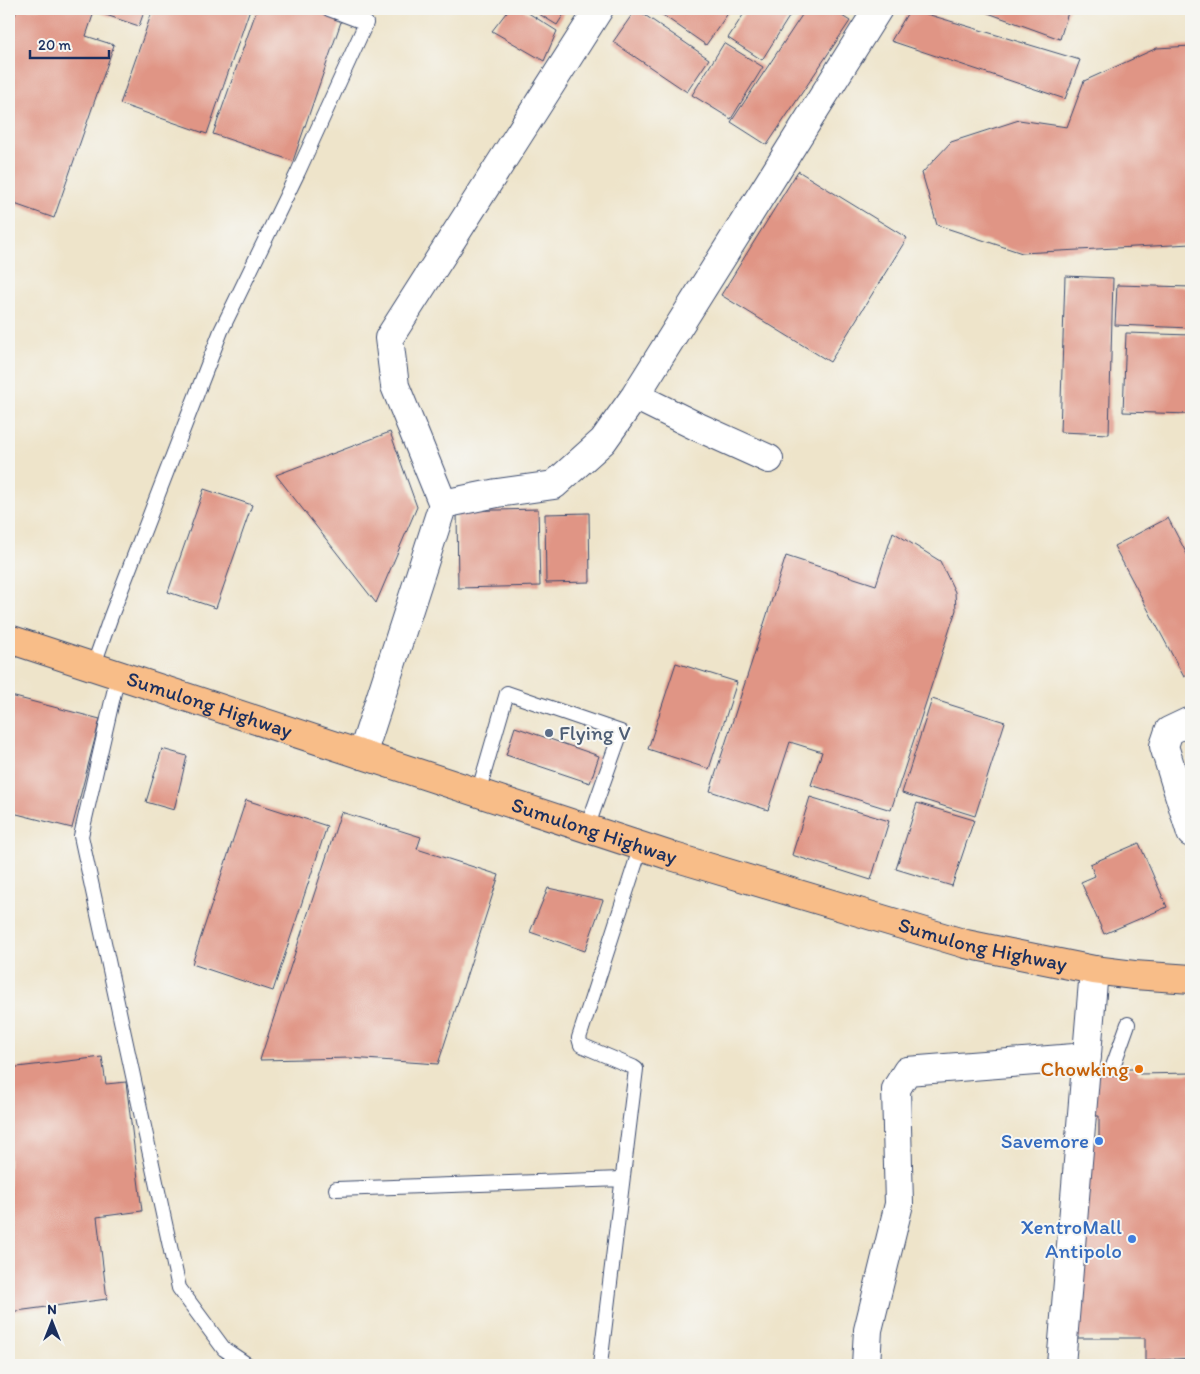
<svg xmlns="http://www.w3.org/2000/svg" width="1200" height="1374" viewBox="0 0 1200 1374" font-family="Itim,sans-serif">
	<rect width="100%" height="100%" fill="#f6f6f2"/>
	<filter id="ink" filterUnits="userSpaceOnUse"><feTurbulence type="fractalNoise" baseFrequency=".02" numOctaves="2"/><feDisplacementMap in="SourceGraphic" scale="10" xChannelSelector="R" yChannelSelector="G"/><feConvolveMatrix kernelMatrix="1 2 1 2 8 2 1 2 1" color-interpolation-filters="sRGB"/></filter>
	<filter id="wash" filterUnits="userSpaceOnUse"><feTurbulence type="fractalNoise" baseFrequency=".0096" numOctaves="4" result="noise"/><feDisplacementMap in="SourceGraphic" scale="20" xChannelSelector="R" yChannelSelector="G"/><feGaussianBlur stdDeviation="1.12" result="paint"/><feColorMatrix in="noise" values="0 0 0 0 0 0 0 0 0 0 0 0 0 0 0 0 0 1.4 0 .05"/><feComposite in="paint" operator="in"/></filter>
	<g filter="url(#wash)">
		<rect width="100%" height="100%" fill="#eee4ca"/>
		<g id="blocks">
			<path fill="#e09585" d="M17,9H84L94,12L86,36L114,45L54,218L9,202V33Z
				M88,9H145L139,26Z
				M153,9H250L207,134L120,104Z
				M257,9H314L342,19L293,161L213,134Z
				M509,9H522L557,31L544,61L492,31Z
				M531,9H567L557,25Z
				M636,9L709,59L687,92L613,42Z
				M654,9H731L706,45Z
				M747,9H794L762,60L728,38Z
				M806,9H831L850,21L767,145L731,122Z
				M910,9L1080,60L1065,99L891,41Z
				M977,9H1069L1060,39Z
				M724,43L763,67L731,119L692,95Z
				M1191,46V244L1022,253L937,225L922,173L951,142L1019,120L1067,127L1084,81L1157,48Z
				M798,171L907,238L830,362L721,295Z
				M1065,276L1113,278L1109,434L1060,432Z
				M1117,285L1191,287V328L1115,325Z
				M1126,333L1191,335V414L1123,412Z
				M390,432L417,507L376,603L276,475Z
				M204,489L252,505L216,608L168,592Z
				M538,509L540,586L458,588L457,511Z
				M589,513L590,582L546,583L545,514Z
				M1168,518L1191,562V673L1184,677L1114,546Z
				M893,532L940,561L955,592L956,610L891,810L811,785L822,752L790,742L768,810L710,791L786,556L876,585Z
				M676,663L737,682L709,769L648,749Z
				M11,696L100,719L72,828L9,812V706Z
				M932,699L1005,722L975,816L902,793Z
				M515,727L599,756L590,783L506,755Z
				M162,749L187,756L174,810L146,802Z
				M810,797L889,821L871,880L792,855Z
				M246,800L327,826L273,991L192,964Z
				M917,803L974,820L952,886L896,869Z
				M341,812L421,837L417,849L499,875L438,1064L350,1058L260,1060Z
				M1139,843L1167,907L1104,934L1081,882L1095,876L1090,864Z
				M548,888L603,900L585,951L530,932Z
				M102,1057L106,1084L126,1082L142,1211L97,1217L107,1299L9,1312V1068Z
				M1092,1069H1139V1074L1191,1073V1358L1145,1361V1338H1065L1082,1141H1099V1116H1092Z"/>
		</g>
	</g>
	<g filter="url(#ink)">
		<use href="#blocks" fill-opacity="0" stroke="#3b4a6e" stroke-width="1"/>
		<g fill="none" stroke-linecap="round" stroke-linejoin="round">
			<defs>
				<path id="service" d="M93,667L111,616L221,331L298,172L366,23L329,9
					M118,675L81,836L179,1288L224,1349L248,1365
					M478,793L507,693L621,732L587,828
					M1112,1069L1128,1024
					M336,1189L622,1179
					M600,1365L636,1069L633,1067L581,1045L579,1038L641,846"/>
				<path id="minor" d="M635,396L696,426L769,459
					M443,504L497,493L554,485L603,441L635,396L878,9
					M1191,722H1188L1169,731L1164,746L1191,833
					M362,755L443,504L395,386L389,338L599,9
					M866,1365L868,1330L899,1204L896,1089L907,1071L1087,1057
					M1061,1365L1094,970"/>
				<g id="primary">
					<path id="s1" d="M9,639L671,856L966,944L1094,970L1134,975L1191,979"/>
				</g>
			</defs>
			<use href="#service" stroke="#3b4a6e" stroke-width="16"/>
			<use href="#minor" stroke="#3b4a6e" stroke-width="30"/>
			<use href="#primary" stroke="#3b4a6e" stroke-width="30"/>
			<use href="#service" stroke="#fff" stroke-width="14"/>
			<use href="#minor" stroke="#fff" stroke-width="28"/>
			<use href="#primary" stroke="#f8bd88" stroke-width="28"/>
		</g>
	</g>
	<circle fill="#5c6f8a" stroke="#f6f6f2" stroke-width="2" cx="549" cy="733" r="5"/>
	<circle fill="#e8710a" stroke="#f6f6f2" stroke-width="2" cx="1139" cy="1069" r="5"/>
	<g fill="#3f7fe0" stroke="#f6f6f2" stroke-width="2">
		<circle cx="1099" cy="1141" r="5"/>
		<circle cx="1132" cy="1239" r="5"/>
	</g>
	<g text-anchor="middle" stroke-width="4" stroke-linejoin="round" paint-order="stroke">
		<g font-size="21" fill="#1b2f5e" stroke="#f6f6f2">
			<text dy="7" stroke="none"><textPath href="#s1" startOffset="211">Sumulong Highway</textPath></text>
			<text dy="7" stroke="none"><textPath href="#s1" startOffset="616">Sumulong Highway</textPath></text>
			<text dy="7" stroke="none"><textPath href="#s1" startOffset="1021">Sumulong Highway</textPath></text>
		</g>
		<g font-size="21" fill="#4e5e75" stroke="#f6f6f2" text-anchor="start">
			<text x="559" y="740">Flying V</text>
		</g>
		<g font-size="21" fill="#c56008" stroke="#f6f6f2" text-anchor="end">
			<text x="1129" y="1076">Chowking</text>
		</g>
		<g font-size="21" fill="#366cbe" stroke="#f6f6f2" text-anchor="end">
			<text x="1089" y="1148">Savemore</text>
			<text x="1122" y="1234">XentroMall<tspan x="1122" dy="24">Antipolo</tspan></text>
		</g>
	</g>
	<rect width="1200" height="1374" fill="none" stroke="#f6f6f2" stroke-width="30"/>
	<g transform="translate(52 1322)" stroke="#f6f6f2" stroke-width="4" paint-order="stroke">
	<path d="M0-4L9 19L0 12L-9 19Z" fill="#1b2f5e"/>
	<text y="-8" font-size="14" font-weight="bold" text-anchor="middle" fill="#1b2f5e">N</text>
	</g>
	<path d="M30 50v8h79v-8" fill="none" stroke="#1b2f5e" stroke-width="2.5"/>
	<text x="38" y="50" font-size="15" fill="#1b2f5e" stroke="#f6f6f2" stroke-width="4" paint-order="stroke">20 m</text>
</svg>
